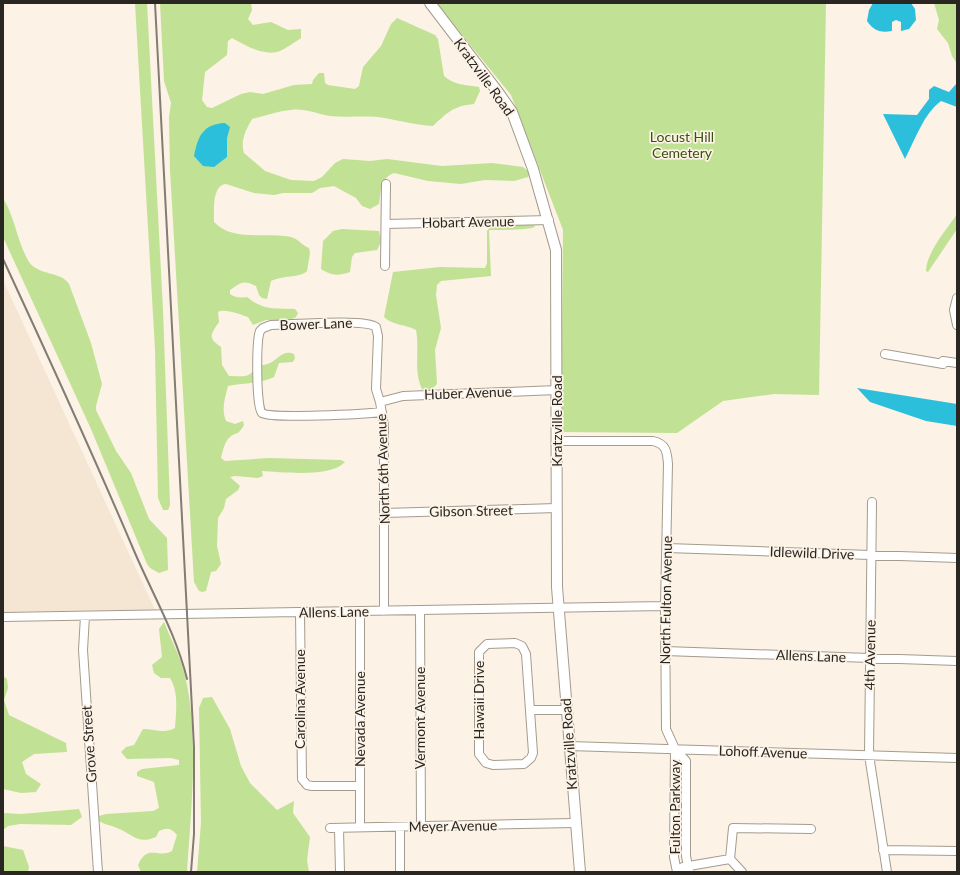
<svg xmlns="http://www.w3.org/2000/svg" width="960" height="875" viewBox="0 0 960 875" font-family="Lato,sans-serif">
	<rect width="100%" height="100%" fill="#fcf2e5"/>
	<path fill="#f4e6d3" d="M3,280L155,610L3,612Z"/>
	<path fill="#c1e194" d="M135,3H147L163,310L170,505L168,510H163L158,498L155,349Z
		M160,3H251L252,10L248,19L253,25L271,22L288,30L301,29V38C295,42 285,49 280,51C264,57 245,45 232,38L228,41L227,55L205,72L202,100L207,107L212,108L241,94L250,92L263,94L294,85L312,84L313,80L319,73H324L325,83L328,85L355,89L359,86L363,67L381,46L391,24L397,18L435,35L438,39L444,76C454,85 466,85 479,87L480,91L474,104C453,106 448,112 433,126C416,125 401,121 385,118C367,115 348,118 330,116C316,114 305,108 291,110C278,111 265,116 252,119C246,130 240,140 244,153L265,171L291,180L314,181L322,177L335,163L343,159L370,161L387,159L442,166L492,163L523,167L530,173L528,177L514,181L485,180L461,184L428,181L394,173C380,178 381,192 379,204L370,209L362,206L356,198L334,186L320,188L312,193H283L274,195L254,193L226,184C212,185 214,210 214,222C232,242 267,232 291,237C299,239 301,245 309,248L310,253L307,271C300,278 283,275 271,281L267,299L262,298L259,295L256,286C243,280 242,282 230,290V294C236,298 240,298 247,297C264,311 274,308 295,309L298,313L296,317L290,320H266L253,325L248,317C240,314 224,308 218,312L219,322C211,334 207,338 221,347L222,365L229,376C243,376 250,379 256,366C260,365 266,365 270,363C278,359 283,349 294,354L295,358L293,362L279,363L274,377C260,384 243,383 228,386C225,398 221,409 226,421L235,424L243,421L244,425C237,437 237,431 230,437C224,442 223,451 221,458L225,461L269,458L341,460L345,462C330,478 283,472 262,471L263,476L258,478L235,476L230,477L240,486L238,490L226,499L224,508L218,518L217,546L221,564L216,571L211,572L206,591L202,592L199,591L194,582L170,170L169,117L171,103L164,81Z
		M436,3H826L819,395L774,394L723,401L677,433L561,432L563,230L511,95Z
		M934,3H957V64L952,56L948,43L937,29L939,20Z
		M3,198C15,217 17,242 29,262C39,276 61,271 69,284L91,343L102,384L96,406V410L116,451L131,473L149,519L167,538L168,570L159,573L150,568L147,564L91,429L3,237Z
		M957,214V229L928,272L926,271C926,253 947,229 957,214Z
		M533,223L535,227C528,230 499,230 489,230L491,276L441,281L437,285L436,295L441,328L435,350L437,384L431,390L422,389C413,370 420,350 416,330C405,324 394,326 384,317L393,272L440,267L485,268L487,263V231L490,227Z
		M342,229L379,231L381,242L377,250L355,253L352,257L350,272C338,276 332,276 321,269L323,241L333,231Z
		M164,622C169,635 176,648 181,662C201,722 191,809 187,872H141L138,865C148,843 157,859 172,851L177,835C171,828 168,827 159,831L156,837C137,845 133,834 117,828C111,825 105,825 99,821V816L106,814L153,811L159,808L154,782L137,776V772L142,769L179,765V760L171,758L127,759L121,752L126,747L134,745L143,729C154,729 165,734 175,728C176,712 179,692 170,678H161L154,673L152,665L162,657L159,629Z
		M3,676L7,679L8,688L4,700L9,715L66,743L67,752L34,754L22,762L26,774L41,784L36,792L21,793L3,789Z
		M212,697L230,729L241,766L250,783L277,810L294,801L293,813L310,837L307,860L309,872H197L201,823L199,708L203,698Z
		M79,809L82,817L71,825L20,824L8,826L3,830V813L21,814Z
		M3,846L23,850L29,867L28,872H3Z"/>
	<path fill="#2bbfdc" d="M873,3H911L915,9L916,20L909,29L901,31V22L896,20L892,22V31C880,33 874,31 867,21L869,10Z
		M957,83V107L941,101C924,113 915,140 905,159L883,114L917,115L929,99V90L934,86L949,92Z
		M225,123L230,127L227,138V157L214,167L203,166L194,156C198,136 203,124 225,123Z
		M857,388L957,404V426L926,421L870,402Z"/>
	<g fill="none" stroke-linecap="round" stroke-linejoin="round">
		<defs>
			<path id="minor" d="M386,224L549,220
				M385,266L386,184
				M957,298L954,310L957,325
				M885,354L943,364V361L957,363
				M380,402L403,396L557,390
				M382,412C366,414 271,419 262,413C256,408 256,341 260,331L263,328L271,325C289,325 365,318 376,327L378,336L376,389L380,402L384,426V611
				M557,441H653C666,444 667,451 668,464L665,606L666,729L675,749L686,761V856L689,872
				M872,502L869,755L887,872
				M385,513L556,508
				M667,548L957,558
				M420,610L421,826
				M360,611V827
				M300,612L302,779L307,785L312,786H360
				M85,616L83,650L98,872
				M3,617L665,606
				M515,643L522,646L526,654L533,753L531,758L524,764L493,765L486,763L479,754V652L487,644Z
				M665,651L957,661
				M530,710H567
				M569,746L957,758
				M675,749L674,857L677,872
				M400,827V872
				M330,828L575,823
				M339,829L340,872
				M883,850L957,851
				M730,859L733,828L811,829
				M730,859L742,872
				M683,867L730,859"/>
			<path id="major" d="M430,3L498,92L512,112L533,169L556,250L557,587L580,872"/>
		</defs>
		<use href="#minor" stroke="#a49b8f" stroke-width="10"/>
		<use href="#major" stroke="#a49b8f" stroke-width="12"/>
		<use href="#minor" stroke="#fff" stroke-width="8"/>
		<use href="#major" stroke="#fff" stroke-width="10"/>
		<path stroke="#827c73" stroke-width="2" d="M155,3L194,747V834L191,872
			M3,259C48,356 93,454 135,553C153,595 176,634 187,679"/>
	</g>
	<g text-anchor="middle" stroke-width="3.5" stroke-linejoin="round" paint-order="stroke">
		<g font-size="14" fill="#2a2722" stroke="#fcf2e5">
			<text transform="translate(484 77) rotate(54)" y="5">Kratzville Road</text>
			<text transform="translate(468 222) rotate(-1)" y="5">Hobart Avenue</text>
			<text transform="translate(316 324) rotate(-2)" y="5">Bower Lane</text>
			<text transform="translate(468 393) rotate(-2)" y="5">Huber Avenue</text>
			<text transform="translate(557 421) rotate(-90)" y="5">Kratzville Road</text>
			<text transform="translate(383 469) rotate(-92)" y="5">North 6th Avenue</text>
			<text transform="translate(471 511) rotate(-1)" y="5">Gibson Street</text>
			<text transform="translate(812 553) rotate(2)" y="5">Idlewild Drive</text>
			<text transform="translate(666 600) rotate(-89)" y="5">North Fulton Avenue</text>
			<text transform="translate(334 612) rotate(-1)" y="5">Allens Lane</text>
			<text transform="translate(870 655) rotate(-89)" y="5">4th Avenue</text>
			<text transform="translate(811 656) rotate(2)" y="5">Allens Lane</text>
			<text transform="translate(300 699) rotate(-90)" y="5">Carolina Avenue</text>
			<text transform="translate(479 700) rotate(-90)" y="5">Hawaii Drive</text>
			<text transform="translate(420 718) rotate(-90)" y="5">Vermont Avenue</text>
			<text transform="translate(360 719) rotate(-90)" y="5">Nevada Avenue</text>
			<text transform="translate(89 744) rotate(-94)" y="5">Grove Street</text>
			<text transform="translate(569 744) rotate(-94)" y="5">Kratzville Road</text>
			<text transform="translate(763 752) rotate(2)" y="5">Lohoff Avenue</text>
			<text transform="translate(675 807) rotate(-90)" y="5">Fulton Parkway</text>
			<text transform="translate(453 826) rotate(-1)" y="5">Meyer Avenue</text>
		</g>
		<g font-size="14" fill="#3a5011" stroke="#fcf2e5">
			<text x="682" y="142">Locust Hill<tspan x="682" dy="16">Cemetery</tspan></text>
		</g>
	</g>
	<rect width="960" height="875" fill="none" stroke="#2a2722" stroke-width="8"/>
</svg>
